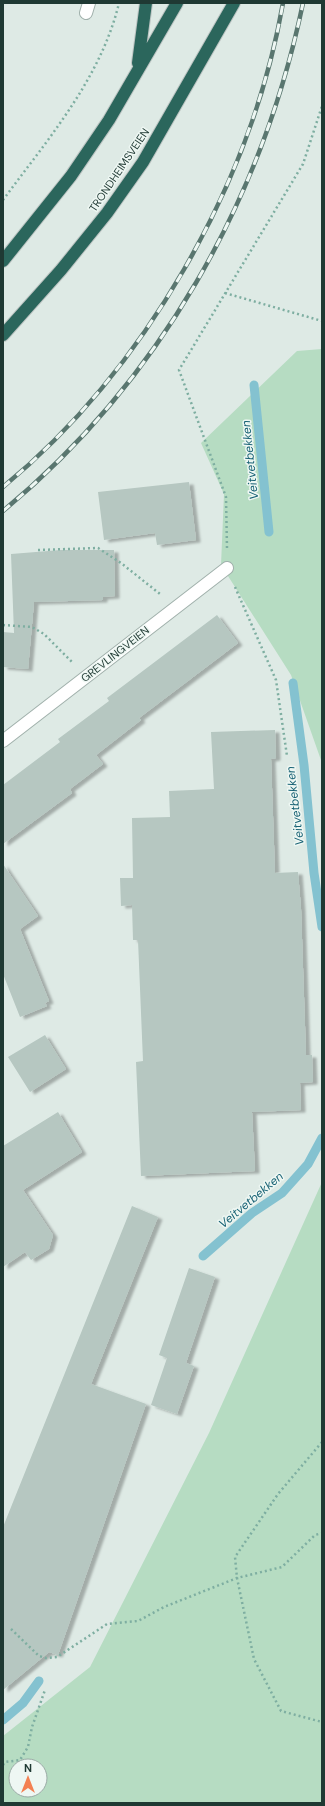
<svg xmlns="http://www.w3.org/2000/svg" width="325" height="1806" viewBox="0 0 325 1806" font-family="'DM Sans',sans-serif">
	<defs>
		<filter id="shadow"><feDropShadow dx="4.5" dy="2.5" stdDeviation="1" flood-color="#0004"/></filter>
	</defs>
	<rect width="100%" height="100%" fill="#deeae5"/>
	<path fill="#b6dcc2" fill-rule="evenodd" d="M322,349V763L291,675L221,565L224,494L201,443L297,351Z
		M322,1182V1803H3V1736L90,1667L209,1433ZM16,1766H40V1790H16Z"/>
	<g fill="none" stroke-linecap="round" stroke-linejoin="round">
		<path stroke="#84c2d0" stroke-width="9" d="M254,385L269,532
			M293,683L304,765L314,873L322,927
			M203,1256L252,1213L282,1193L308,1164L322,1138
			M3,1720L23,1703L39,1681"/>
	</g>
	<path fill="#b6c7c1" filter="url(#shadow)" d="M189,482L196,540L157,545L155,533L104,540L98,492Z
		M61,550H114L115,596L103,597V600L34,602L28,669L3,667V632L14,633L11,554Z
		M217,615L238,643L139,718L141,720L96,755L103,764L70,789L72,793L3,844V785L60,742L58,739L109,701L107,698Z
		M275,730L276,758L271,759L275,873L298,872L301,909L306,1055H312L313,1082L300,1083L301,1110L252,1112L255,1171L141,1176L136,1062L143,1061L138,940H133L132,905L121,906L120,878H133L132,818L170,817L169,791L214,789L211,732Z
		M3,864L38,916L20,929L49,1001L45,1003L47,1006L20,1017L3,974Z
		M45,1035L66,1069L30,1092L8,1057Z
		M58,1112L82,1152L23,1190L53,1235L49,1249L31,1260L25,1252L3,1267V1146Z
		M132,1206L158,1217L91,1384L146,1404L58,1655L49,1652L3,1690V1527Z
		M189,1268L215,1277L186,1363L194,1366L177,1414L151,1405L167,1358L159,1355Z"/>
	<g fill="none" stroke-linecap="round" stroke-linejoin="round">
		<defs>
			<path id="minor" d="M86,13L89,3
				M3,741L227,568"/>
			<path id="highway" d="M138,63L146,3
				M3,261L71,176L109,120L177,3
				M3,335L61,270L107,213L143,162L234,3"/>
		</defs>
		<use href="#minor" stroke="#a1b1ac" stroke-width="14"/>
		<use href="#highway" stroke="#bcc4c2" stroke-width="14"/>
		<path stroke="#7eaea1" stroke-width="2.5" stroke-dasharray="2 3" stroke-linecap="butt" d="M3,200C48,139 101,78 119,3
			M225,293L322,321
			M227,548L226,497L179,370L303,164L322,106
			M38,550L98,548L121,563L160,594
			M235,587L276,680L287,756
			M3,625L32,627L44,634L72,662
			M322,1442L278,1494L235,1557L237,1578L254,1659L281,1711L322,1722
			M11,1629L39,1656L46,1658L57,1657L107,1624L138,1621L164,1607L237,1578L282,1567L315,1535L322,1533
			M3,1765L5,1762L20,1760L28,1747L32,1727L45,1690"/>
		<use href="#minor" stroke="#fff" stroke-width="12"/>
		<use href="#highway" stroke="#2b665c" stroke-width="12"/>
		<defs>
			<path id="rail" d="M3,487C145,370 251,184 283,3
				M3,511C159,382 262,200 303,3"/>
		</defs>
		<use href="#rail" stroke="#59766f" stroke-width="4.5"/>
		<use href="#rail" stroke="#eef7f3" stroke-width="3" stroke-dasharray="9" stroke-linecap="butt"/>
	</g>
	<g text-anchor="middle" stroke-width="3" stroke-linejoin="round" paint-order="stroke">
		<g font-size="11" fill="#1f3933" stroke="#eef7f3">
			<text transform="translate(119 170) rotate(-56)" y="4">TRONDHEIMSVEIEN</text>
			<text transform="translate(115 654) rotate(-38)" y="4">GREVLINGVEIEN</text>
		</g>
		<g font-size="12" font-style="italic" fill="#196375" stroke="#eef7f3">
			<text transform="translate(250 460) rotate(-96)" y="4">Veitvetbekken</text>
			<text transform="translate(295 806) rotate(-97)" y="4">Veitvetbekken</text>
			<text transform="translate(251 1200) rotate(-40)" y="4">Veitvetbekken</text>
		</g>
	</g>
	<rect width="325" height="1806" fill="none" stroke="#1f3933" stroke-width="8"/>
	<g transform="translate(28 1778)"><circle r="19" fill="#eef7f3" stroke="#9baba6"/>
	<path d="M0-3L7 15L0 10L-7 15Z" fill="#f38052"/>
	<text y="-6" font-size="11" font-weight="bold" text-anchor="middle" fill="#1f3933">N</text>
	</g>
</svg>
